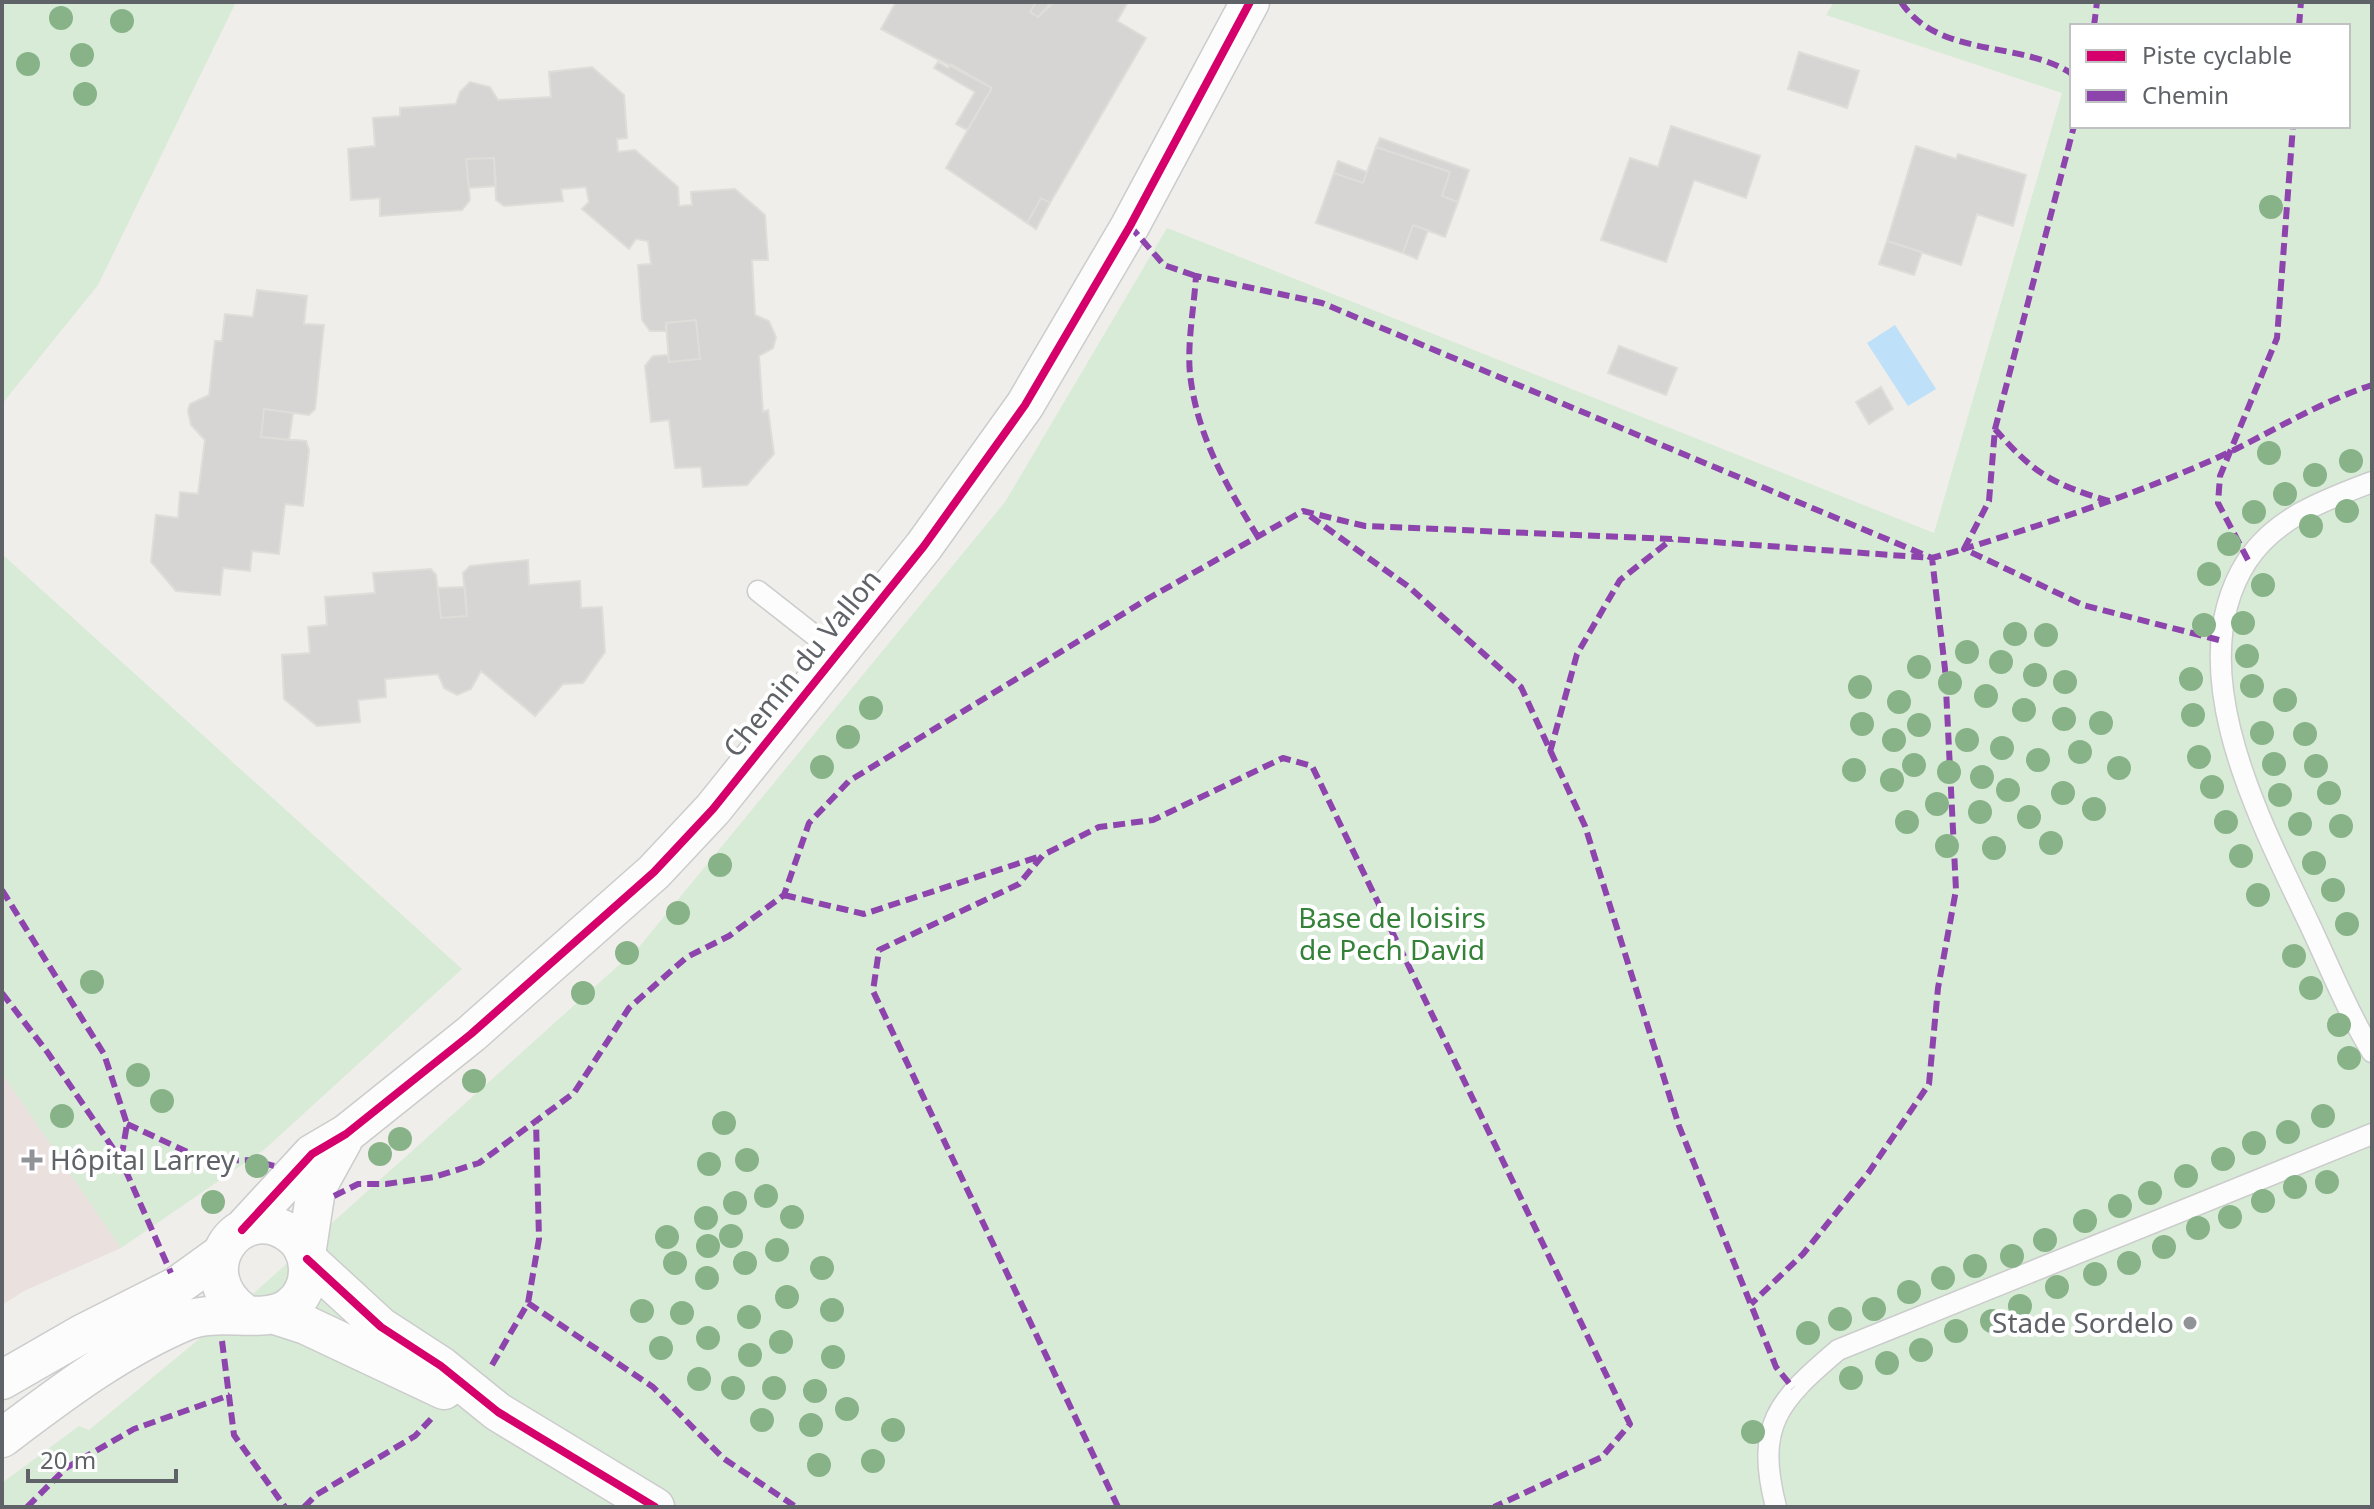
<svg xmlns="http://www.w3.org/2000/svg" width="2374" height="1509" viewBox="0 0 2374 1509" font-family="'Noto Sans',sans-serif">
	<rect width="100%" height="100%" fill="#efeeea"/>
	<path fill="#eae0de" d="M2,1073L121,1248L24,1291L2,1305Z"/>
	<path fill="#d8ebd6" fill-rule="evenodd" d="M2,2H236L98,285L2,404Z
		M1834,2H2372V1507H2V1483L79,1426L89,1430L244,1302L639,947L1005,502L1167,228L1934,533L2062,93L1826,15ZM2072,26H2348V126H2072Z
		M2,554L462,969L265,1149L121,1248L2,1073Z"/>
	<path fill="#bfe0f9" d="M1895,325L1936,389L1908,406L1867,343Z"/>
	<path fill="#d6d5d3" stroke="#deddd9" stroke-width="2" d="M896,2H1036L1030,12L1038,17L1052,2H1128L1117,21L1146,38L1050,203L1041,198L1027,223L946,168L992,88L881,29Z
		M1036,2H1045L1051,5L1038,17L1030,12Z
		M1799,52L1859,71L1847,108L1788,89Z
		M938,62L948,68L951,64L992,88L967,130L956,124L975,92L934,68Z
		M592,67L624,95L627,138L617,139L618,152L635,150L678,187L679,206L692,205L691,192L735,189L765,215L768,260H752L755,315L769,321L776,337L773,348L759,356L763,412L768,410L774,454L747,485L703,487L701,467L675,468L669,420L651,422L645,366L653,356L668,355L669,362L700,359L696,320L666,323V331H650L642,320L638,265L651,264L648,241L636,239L629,249L582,209L589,202L586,187L561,189L563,201L504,206L496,200L494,158L466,159L470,200L462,210L380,216V198L351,200L348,149L375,146L373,118L400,116V108L456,104L460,92L470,82L490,87L498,100L551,97L549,72Z
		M1671,126L1760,156L1746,198L1694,180L1666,262L1601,240L1630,158L1658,167Z
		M1380,138L1469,170L1458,202L1442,196L1450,172L1376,147Z
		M1916,146L1956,159L1958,154L2026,175L2013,226L1977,214L1961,265L1887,241Z
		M1376,147L1450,172L1442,196L1458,202L1445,237L1413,225L1403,253L1316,223L1334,173L1363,183Z
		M494,158L496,186L469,188L466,159Z
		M1338,161L1367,172L1363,183L1334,173Z
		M1041,198L1050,203L1036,229L1027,223Z
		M1413,225L1428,230L1417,259L1403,253Z
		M1887,241L1922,252L1914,275L1879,264Z
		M257,290L307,296L304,324L324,325L315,409L309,415L264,409L261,437L306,441L309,450L303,506L285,504L279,554L252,551L250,571L223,568L220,595L176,591L151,562L156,515L178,518L180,492L198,494L205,440L191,425L188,411L190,404L209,395L215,341H222L225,314L253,317Z
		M696,320L700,359L669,362L666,323Z
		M1619,346L1677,368L1666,395L1608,373Z
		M1881,387L1893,409L1869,424L1856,402Z
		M264,409L293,413L289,440L261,437Z
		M528,560L529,585L580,581L581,608L602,607L605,652L583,683L563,684L535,716L481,671L471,689L457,695L444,688L438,674L385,679L386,697L358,700L360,722L317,726L284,699L282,655L310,653L308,627L327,625L325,597L375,593L373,573L431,569L436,575L441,618L467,616L463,573L470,566Z
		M465,587L467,616L441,618L438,588Z"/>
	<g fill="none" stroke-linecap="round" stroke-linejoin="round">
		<defs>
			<path id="service" d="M2372,482C2325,500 2276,517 2247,561C2178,668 2261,822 2308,921C2329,965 2347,1011 2372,1052
				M758,591L837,653
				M1776,1507C1755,1425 1778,1401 1838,1350L2372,1134"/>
			<path id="minor" d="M242,1230L312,1154L346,1134L471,1034L654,872L713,809L924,546L1025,405L1130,226L1250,2
				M306,1255L316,1189L343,1140
				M307,1259L381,1327L441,1366L498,1412L655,1507
				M275,1315L306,1325L444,1390
				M2,1380L82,1334L177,1286L220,1255
				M2,1438C59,1395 119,1349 186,1321C220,1307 267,1326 291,1306C314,1288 314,1250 289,1233C238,1199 187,1273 244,1313"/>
		</defs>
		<use href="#service" stroke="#cbcccc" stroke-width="23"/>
		<use href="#minor" stroke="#cbcccc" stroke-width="41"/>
		<use href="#service" stroke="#fdfcfc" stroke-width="20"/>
		<use href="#minor" stroke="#fdfcfc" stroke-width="38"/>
		<path stroke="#8e44ad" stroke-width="6" stroke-dasharray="12 6" stroke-linecap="butt" d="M1901,2C1939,59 2022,40 2072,74
			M2094,26L2097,2
			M2299,26L2301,2
			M1130,226L1164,265L1196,276
			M1995,429C2036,476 2053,484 2112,502
			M1310,516L1409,587L1521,687L1585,826L1679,1126L1776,1367L1793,1388
			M1258,537C1226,485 1197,436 1190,374C1187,343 1194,308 1196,276L1322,303L1932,558L1945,669L1956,890L1938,988L1929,1084L1869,1172L1803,1254L1751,1304
			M2248,560L2218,503L2220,476L2277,338L2293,126
			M2219,640L2083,605L1964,549C2056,520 2147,491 2234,450C2280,427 2323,401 2372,385
			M1550,752L1577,654L1620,580L1672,539
			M2,890L104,1054L127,1124L121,1160
			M784,895L864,914L1041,856
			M2,993L48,1053L121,1160L171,1273
			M127,1124L207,1161L252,1160L278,1167
			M334,1196L358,1184H386L434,1177L479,1163L574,1093L629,1008L687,957L729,936L784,895L809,823L849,781L1149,598L1303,511L1365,526L1672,539L1932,558L1964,549L1989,501L1995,429L2074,126
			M528,1303L653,1387L723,1458L796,1507
			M222,1341L234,1435L285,1507
			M492,1365L528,1303L539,1239L536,1121
			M27,1507L66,1468L134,1429L230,1395
			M304,1507L316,1495L415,1436L431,1419
			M1118,1507L873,991L879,950L1019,884L1043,855L1099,827L1153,820L1283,758L1312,766L1630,1424L1602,1457L1494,1507"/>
		<defs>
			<path id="cycleway" d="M242,1230L312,1154L346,1134L471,1034L654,872L713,809L924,546L1025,405L1130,226L1250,2
				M307,1259L381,1327L441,1366L498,1412L655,1507"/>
		</defs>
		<use href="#cycleway" stroke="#fff" stroke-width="13"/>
		<use href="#cycleway" stroke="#d6006c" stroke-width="8"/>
	</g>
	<g fill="#88b388">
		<circle cx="61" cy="18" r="12"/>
		<circle cx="122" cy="21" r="12"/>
		<circle cx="82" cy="55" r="12"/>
		<circle cx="28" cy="64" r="12"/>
		<circle cx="85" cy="94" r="12"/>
		<circle cx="2271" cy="207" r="12"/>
		<circle cx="2269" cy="453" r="12"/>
		<circle cx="2351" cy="461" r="12"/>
		<circle cx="2315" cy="475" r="12"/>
		<circle cx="2285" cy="494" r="12"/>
		<circle cx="2347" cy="511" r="12"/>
		<circle cx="2254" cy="512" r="12"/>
		<circle cx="2311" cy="526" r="12"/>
		<circle cx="2229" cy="544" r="12"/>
		<circle cx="2209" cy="574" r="12"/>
		<circle cx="2263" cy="585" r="12"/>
		<circle cx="2243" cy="623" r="12"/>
		<circle cx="2204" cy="625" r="12"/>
		<circle cx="2015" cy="634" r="12"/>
		<circle cx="2046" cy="635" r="12"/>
		<circle cx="1967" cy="652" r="12"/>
		<circle cx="2247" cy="656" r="12"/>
		<circle cx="2001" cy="662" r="12"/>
		<circle cx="1919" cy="667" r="12"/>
		<circle cx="2035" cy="675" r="12"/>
		<circle cx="2191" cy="679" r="12"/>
		<circle cx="2065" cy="682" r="12"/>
		<circle cx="1950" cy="683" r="12"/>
		<circle cx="2252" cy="686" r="12"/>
		<circle cx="1860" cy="687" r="12"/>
		<circle cx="1986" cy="696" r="12"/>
		<circle cx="2285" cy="700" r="12"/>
		<circle cx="1899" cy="702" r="12"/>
		<circle cx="871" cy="708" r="12"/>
		<circle cx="2024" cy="710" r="12"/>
		<circle cx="2193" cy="715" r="12"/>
		<circle cx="2064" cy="719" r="12"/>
		<circle cx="2101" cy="723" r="12"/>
		<circle cx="1862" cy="724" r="12"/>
		<circle cx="1919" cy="725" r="12"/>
		<circle cx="2262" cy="733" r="12"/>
		<circle cx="2305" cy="734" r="12"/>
		<circle cx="848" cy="737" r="12"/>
		<circle cx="1894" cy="740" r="12"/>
		<circle cx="1967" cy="740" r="12"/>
		<circle cx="2002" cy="748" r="12"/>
		<circle cx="2080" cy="752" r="12"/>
		<circle cx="2199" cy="757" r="12"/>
		<circle cx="2038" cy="760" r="12"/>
		<circle cx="2274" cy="764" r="12"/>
		<circle cx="1914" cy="765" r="12"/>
		<circle cx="2316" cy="766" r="12"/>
		<circle cx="822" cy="767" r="12"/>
		<circle cx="2119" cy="768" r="12"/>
		<circle cx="1854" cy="770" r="12"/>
		<circle cx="1949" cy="772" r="12"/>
		<circle cx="1982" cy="777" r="12"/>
		<circle cx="1892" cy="780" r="12"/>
		<circle cx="2212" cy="787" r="12"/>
		<circle cx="2008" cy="790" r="12"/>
		<circle cx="2063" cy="793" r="12"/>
		<circle cx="2329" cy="793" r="12"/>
		<circle cx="2280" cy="795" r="12"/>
		<circle cx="1937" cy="804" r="12"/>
		<circle cx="2094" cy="809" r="12"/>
		<circle cx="1980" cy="812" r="12"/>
		<circle cx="2029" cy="817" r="12"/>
		<circle cx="1907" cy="822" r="12"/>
		<circle cx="2226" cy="822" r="12"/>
		<circle cx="2300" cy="824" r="12"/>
		<circle cx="2341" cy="826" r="12"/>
		<circle cx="2051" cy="843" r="12"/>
		<circle cx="1947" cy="846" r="12"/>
		<circle cx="1994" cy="848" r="12"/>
		<circle cx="2241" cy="856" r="12"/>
		<circle cx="2314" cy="863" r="12"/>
		<circle cx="720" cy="865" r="12"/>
		<circle cx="2333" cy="890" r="12"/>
		<circle cx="2258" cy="895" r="12"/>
		<circle cx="678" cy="913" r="12"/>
		<circle cx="2347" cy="924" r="12"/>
		<circle cx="627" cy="953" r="12"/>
		<circle cx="2294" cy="956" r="12"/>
		<circle cx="92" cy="982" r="12"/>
		<circle cx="2311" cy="988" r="12"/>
		<circle cx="583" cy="993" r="12"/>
		<circle cx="2339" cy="1025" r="12"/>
		<circle cx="2349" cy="1058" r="12"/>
		<circle cx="138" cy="1075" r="12"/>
		<circle cx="474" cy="1081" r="12"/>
		<circle cx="162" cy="1101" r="12"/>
		<circle cx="62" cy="1116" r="12"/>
		<circle cx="2323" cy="1116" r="12"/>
		<circle cx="724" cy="1123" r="12"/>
		<circle cx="2288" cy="1132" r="12"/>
		<circle cx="400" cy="1139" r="12"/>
		<circle cx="2254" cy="1143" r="12"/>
		<circle cx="380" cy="1154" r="12"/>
		<circle cx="2223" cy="1159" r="12"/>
		<circle cx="747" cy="1160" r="12"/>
		<circle cx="709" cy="1164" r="12"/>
		<circle cx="257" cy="1166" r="12"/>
		<circle cx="2186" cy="1176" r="12"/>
		<circle cx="2327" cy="1182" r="12"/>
		<circle cx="2295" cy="1187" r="12"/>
		<circle cx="2150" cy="1193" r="12"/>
		<circle cx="766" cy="1196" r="12"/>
		<circle cx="2263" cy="1201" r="12"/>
		<circle cx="213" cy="1202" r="12"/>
		<circle cx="735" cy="1203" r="12"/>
		<circle cx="2120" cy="1206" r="12"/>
		<circle cx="792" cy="1217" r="12"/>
		<circle cx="2230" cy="1217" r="12"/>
		<circle cx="706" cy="1218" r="12"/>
		<circle cx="2085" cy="1221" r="12"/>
		<circle cx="2198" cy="1228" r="12"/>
		<circle cx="731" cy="1236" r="12"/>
		<circle cx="667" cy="1237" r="12"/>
		<circle cx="2045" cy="1240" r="12"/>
		<circle cx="708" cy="1246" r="12"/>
		<circle cx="2164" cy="1247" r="12"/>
		<circle cx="777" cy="1250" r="12"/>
		<circle cx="2012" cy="1256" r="12"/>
		<circle cx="675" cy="1263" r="12"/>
		<circle cx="745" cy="1263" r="12"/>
		<circle cx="2129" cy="1263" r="12"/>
		<circle cx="1975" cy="1266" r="12"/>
		<circle cx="822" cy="1268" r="12"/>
		<circle cx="2095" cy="1274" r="12"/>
		<circle cx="707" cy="1278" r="12"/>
		<circle cx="1943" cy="1278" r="12"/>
		<circle cx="2057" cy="1287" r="12"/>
		<circle cx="1909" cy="1292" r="12"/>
		<circle cx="787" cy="1297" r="12"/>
		<circle cx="2020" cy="1306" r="12"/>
		<circle cx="1874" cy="1309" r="12"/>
		<circle cx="832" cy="1310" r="12"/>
		<circle cx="642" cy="1311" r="12"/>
		<circle cx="682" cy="1313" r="12"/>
		<circle cx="749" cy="1317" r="12"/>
		<circle cx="1840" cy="1319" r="12"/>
		<circle cx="1992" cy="1321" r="12"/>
		<circle cx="1956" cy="1331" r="12"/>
		<circle cx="1808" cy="1333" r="12"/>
		<circle cx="708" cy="1338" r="12"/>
		<circle cx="781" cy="1342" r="12"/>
		<circle cx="661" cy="1348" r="12"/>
		<circle cx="1921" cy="1350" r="12"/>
		<circle cx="750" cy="1355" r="12"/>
		<circle cx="833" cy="1357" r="12"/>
		<circle cx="1887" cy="1363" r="12"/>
		<circle cx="1851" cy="1378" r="12"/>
		<circle cx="699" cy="1379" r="12"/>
		<circle cx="733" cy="1388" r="12"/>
		<circle cx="774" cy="1388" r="12"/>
		<circle cx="815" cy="1391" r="12"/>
		<circle cx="847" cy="1409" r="12"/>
		<circle cx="762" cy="1420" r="12"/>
		<circle cx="811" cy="1425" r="12"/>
		<circle cx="893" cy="1430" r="12"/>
		<circle cx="1753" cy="1432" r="12"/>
		<circle cx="873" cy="1461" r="12"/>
		<circle cx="819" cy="1465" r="12"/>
	</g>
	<g fill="#919496" stroke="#fff" stroke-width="3">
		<path d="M28 1148h8v8h8v8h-8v8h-8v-8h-8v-8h8z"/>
		<circle cx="2190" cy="1323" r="8"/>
	</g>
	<g text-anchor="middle" stroke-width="8" stroke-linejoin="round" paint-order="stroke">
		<g font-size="28" fill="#5f6368" stroke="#fff">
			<text transform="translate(802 663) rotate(-51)" y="10">Chemin du Vallon</text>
		</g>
		<g font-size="28" fill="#348238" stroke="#fff">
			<text x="1392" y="928">Base de loisirs<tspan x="1392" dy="32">de Pech David</tspan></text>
		</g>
		<g font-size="28" fill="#5f6368" stroke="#fff" text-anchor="start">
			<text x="50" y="1170">Hôpital Larrey</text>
			<text x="2174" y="1333" text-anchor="end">Stade Sordelo</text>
		</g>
	</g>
	<rect width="2374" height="1509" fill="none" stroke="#5f6368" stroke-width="8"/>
	<rect x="2070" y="24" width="280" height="104" fill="#ffffff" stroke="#bfc1c3" stroke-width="2"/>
	<rect x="2086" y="50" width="40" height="12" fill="#d6006c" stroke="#bfc1c3" stroke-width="2"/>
	<text x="2142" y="64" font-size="24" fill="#5f6368">Piste cyclable</text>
	<rect x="2086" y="90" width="40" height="12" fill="#8e44ad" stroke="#bfc1c3" stroke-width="2"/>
	<text x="2142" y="104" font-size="24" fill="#5f6368">Chemin</text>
	<path d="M28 1469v12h148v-12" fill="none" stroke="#5f6368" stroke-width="4"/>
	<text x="40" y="1469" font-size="24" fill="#5f6368" stroke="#ffffff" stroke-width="6" paint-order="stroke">20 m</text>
</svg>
